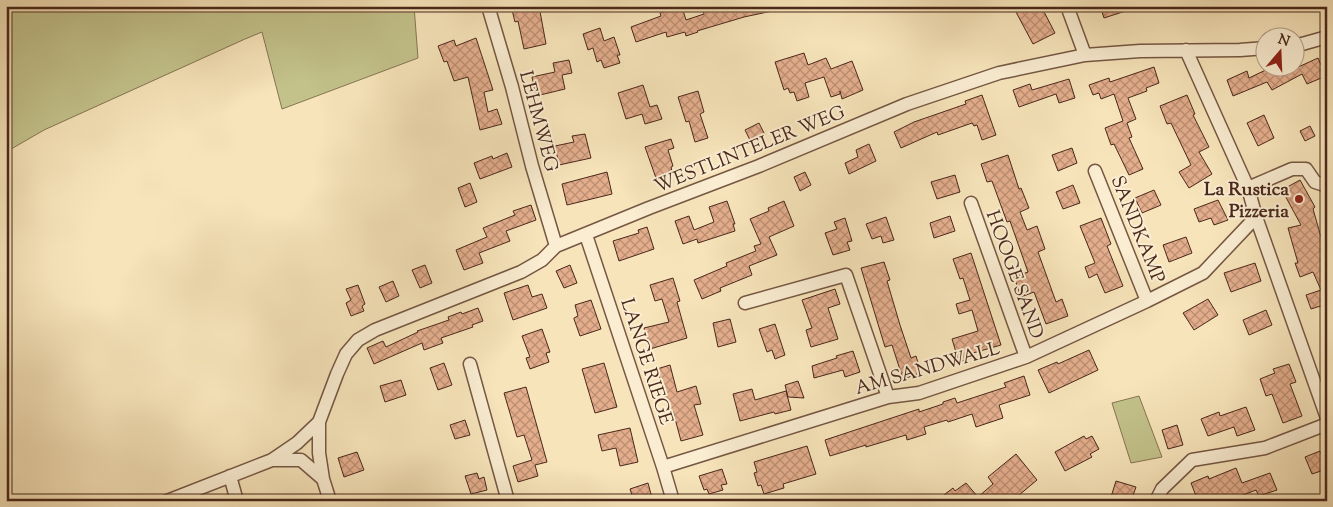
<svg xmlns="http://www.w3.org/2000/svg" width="1333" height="507" viewBox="0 0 1333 507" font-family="'Sorts Mill Goudy',serif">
	<defs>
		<pattern id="building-cross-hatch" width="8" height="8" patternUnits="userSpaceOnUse" patternTransform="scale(1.25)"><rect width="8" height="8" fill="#e4ae8d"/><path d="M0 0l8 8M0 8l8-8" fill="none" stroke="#bb8e72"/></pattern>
	</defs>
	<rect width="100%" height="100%" fill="#f7e4ba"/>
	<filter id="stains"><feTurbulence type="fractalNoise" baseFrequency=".004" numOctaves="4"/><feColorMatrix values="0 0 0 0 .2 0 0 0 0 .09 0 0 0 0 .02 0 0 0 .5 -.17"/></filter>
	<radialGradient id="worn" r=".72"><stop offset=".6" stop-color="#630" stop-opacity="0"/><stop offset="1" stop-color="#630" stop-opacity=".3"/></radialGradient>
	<path fill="#c3c28b" stroke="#867553" d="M6,6H414L418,58L282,109L262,32L245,39L44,130L6,152Z
		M1139,396L1162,457L1131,463L1112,403Z"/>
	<path fill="url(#building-cross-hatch)" stroke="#4a281b" d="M511,6H539L546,44L524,49L518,21L515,22Z
		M701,6H776L777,10L744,17L697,31L698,32L686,36L685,32L667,37L666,32L636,42L631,27L661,16L660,13L682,7L686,20L704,14Z
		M1027,6H1041L1055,33L1033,44L1016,12Z
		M1100,6H1135V8L1104,18Z
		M600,28L604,41L614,37L620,55H617L620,63L604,68L601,60L597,62L593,48L588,50L583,34Z
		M476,38L493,90L484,92L488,112L497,109L502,124L480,130L468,77L454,81L447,61L444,62L438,46L454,40L456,46Z
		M804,53L808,65L826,58L831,69L852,61L863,90L842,99L840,91V94L831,97L824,77L805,83L809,97L797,101L794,92L790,93L788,88L784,90L775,62Z
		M1318,58L1326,76L1307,84L1302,74L1272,90L1267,82L1233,96L1227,80L1247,71L1249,78L1270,68H1280L1283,74Z
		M569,60L572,73L562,75L565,89L536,96L532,77L555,72L553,63Z
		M1154,67L1159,83L1146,88L1147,91L1128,98L1136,119L1127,123L1132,137L1129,138L1143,169L1129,175L1114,144L1111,145L1105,128L1123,121L1114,94L1101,99L1099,93L1093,95L1089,85L1109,78L1110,82Z
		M1069,79L1075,98L1059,103L1056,94L1019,107L1013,90L1030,84L1032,90Z
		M643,85L650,107L657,105L662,119L645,124L642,114L626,119L618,93Z
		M698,91L704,112L700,114L708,138L695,142L689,121L686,122L678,97Z
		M982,95L996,135L982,140L977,125L974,126L972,123L938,135L937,132L901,148L894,132L914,122L966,104L965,101Z
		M1187,95L1195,114L1193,115L1209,147L1199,152L1212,174L1189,188L1179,172L1191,165L1171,123L1167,124L1160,106Z
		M1264,115L1274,138L1258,146L1247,123Z
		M759,123L765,135L751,142L745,130Z
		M1310,126L1315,136L1305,141L1300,131Z
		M585,134L591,158L559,165L555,146L574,142L572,136Z
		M671,139L674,148L668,150L673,166L671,167L672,172L656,178L645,147Z
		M869,144L876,161L849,174L845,163L858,157L856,150Z
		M1072,148L1077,163L1058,171L1052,155Z
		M507,153L512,167L480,179L474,163L492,156L493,159Z
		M1008,155L1019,189L1021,188L1029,208L1020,212L1027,230L1037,226L1045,249L1038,252L1056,302L1062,299L1068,316L1046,324L1034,292L1021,297L1014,277L1028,272L1010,221L1007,222L992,181L987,182L981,164Z
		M607,172L612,194L567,205L562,184Z
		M805,172L811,185L800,191L794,177Z
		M955,175L960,192L937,199L931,182Z
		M1300,180L1315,207L1313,209L1327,258V304L1311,309L1306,295L1321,290L1313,272L1300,277L1295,263H1298L1288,228L1301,225L1282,190Z
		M470,183L477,202L465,207L458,188Z
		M1073,185L1080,203L1063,209L1056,192Z
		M1154,190L1161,205L1142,213L1135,198Z
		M1218,200L1228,220L1214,225L1211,218L1199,222L1194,209Z
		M727,201L735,224H733L735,231L698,243L697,239L683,244L675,221L689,216L694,230L714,222L709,207Z
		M784,201L794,226L769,237L777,255L749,266L752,275L720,288L721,291L702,299L694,280L727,266L726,263L756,251L754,246L761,244L750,219L769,211L768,208Z
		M531,205L536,220L506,231L510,241L479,253L483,263L464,270L456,250L487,237L483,228L515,215L513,211Z
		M950,216L955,231L934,238L930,223Z
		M886,217L894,240L883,243L881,236L872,239L866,224Z
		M845,218L852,241L847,242L850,250L833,255L825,233L837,229L834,222Z
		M1101,218L1111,244L1107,246L1123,286L1105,293L1097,274L1089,278L1085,267L1095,263L1080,226Z
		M647,227L654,249L619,261L613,241L639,233L638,230Z
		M1186,237L1192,253L1169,262L1163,245Z
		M971,253L1001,345L973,353L974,357L959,362L952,339L978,331L972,310L959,314L956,304L970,300L963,278L960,279L953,259Z
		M884,262L890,280L887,281L900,325L911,358L916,356L921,373L903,379L892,345L885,347L861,268Z
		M1255,263L1261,281L1231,292L1224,273Z
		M425,265L432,283L420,288L412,270Z
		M570,265L577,283L564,288L556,271Z
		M673,278L680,301L677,302L687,338L650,349L644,328L669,322L662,299L655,301L650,285Z
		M393,281L399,296L386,302L379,287Z
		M358,285L365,304L362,306L364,311L351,316L346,303L351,300L346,289Z
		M528,285L532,297L542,294L547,308L513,320L504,293Z
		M835,289L840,304L828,308L838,339L811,347L806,330L812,328L802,300Z
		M1208,299L1218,315L1194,330L1183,313Z
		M591,300L601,329L580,336L574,319V318L578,316L575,305Z
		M478,308L483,321L472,325L473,327L441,338L443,343L424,350L422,343L374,364L367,348L383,341L386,347L418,332L417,331L449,320L448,317L461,312L462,314Z
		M1266,310L1272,325L1249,335L1243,320Z
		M730,319L736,342L718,347L713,323Z
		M775,324L785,355L775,359L772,350L767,352L759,329Z
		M542,329L550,352L546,353L549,362L530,369L526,358L530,357L522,336Z
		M1089,350L1098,370L1049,393L1038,370L1057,362L1058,364Z
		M853,351L860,372L845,377L843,370L814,378L812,366L837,358L836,356Z
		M444,363L452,385L438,390L430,368Z
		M604,363L617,407L595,413L582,369Z
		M1289,364L1296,382L1290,384L1302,416L1283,423L1272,394L1266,396L1260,379L1275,373L1273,369Z
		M670,365L677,392L696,386L701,404L694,405L703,435L681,441L673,411L669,412L657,369Z
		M1024,376L1030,395L999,405L1003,418L976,427L972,414L948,422L947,420L924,427L926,434L907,440L906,435L866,447V445L830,456L825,440L919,409V412L943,404V402L955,398L957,403L1006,387L1004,383Z
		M401,380L406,395L385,402L380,386Z
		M798,381L804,398L788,397L785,385Z
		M526,387L547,462L535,465L538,476L518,482L513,466L532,460L524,435L517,437L504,393Z
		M752,389L755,400L786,391L791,410L775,414L774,412L740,421L733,394Z
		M1246,407L1255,430L1237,436L1234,427L1208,436L1201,419L1219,412L1220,416Z
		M465,420L470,435L455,439L450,425Z
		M1177,425L1183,445L1168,449L1162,430Z
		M630,428L638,462L620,466L616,448L602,451L598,435Z
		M1084,436L1086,439L1092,436L1099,449L1090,454L1092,457L1065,471L1055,452Z
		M807,446L816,474L783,484L784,488L764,494L761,485L758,486L754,473L757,472L754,462Z
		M1320,451L1327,469L1312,474L1305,457Z
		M357,452L364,470L344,477L338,458Z
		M1016,454L1037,480L1012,501H936L953,488L955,491L966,483L978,497L993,484L988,477Z
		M1236,468L1242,483L1270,473L1277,490L1259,496L1256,490L1228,501L1226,496L1213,501H1198L1191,483L1208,476L1209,479Z
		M722,469L727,484L721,485L723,490L709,494L707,489L704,490L699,476Z
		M477,473L479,479L484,477L487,490L471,494L465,476Z
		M1116,481L1136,487L1131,501H1123L1111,497Z
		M648,483L652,498L645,501H634L630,489Z"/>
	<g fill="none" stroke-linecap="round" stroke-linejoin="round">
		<defs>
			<path id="minor" d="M488,6L512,87L532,166L556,246
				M1067,6L1085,55
				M1296,45L1302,44L1327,37
				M1186,50L1248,188L1256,217L1327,418
				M1095,171L1147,301
				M1248,188L1292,169H1306L1315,182L1327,186
				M971,203L1026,357
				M586,235L663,467L673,501
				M745,303L846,275L888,397
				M470,364L508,501
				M272,460H301L323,479
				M663,467L888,397L919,393L1026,357L1147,301L1203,273L1256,217
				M230,476L237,501
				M167,501L272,460L297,443L319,422
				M330,501L323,479L319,453V422L337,374L346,354L358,340L375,330L521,272L542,260L556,246L649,208L759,166L907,104L999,73L1085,55L1140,51L1240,50L1266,48
				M1156,501L1162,489L1192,460L1265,448L1327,424"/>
		</defs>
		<use href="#minor" stroke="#755743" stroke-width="15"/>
		<use href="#minor" stroke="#faedd2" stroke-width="12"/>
	</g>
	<circle fill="#8f2418" stroke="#faedd2" stroke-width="2" cx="1299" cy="199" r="5"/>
	<g text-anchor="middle" stroke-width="4" stroke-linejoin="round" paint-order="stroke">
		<g font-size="19" fill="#4a281b" stroke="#faedd2">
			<text transform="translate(540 121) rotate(75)" y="7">LEHMWEG</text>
			<text transform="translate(749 148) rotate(-22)" y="7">WESTLINTELER WEG</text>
			<text transform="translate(1139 229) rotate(68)" y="7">SANDKAMP</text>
			<text transform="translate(1016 274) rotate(70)" y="7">HOOGE SAND</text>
			<text transform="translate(648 361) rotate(72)" y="7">LANGE RIEGE</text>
			<text transform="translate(927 367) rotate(-16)" y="7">AM SANDWALL</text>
		</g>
		<g font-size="19" font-weight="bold" fill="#4a281b" stroke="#faedd2" text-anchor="end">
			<text x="1289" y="195">La Rustica<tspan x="1289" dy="22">Pizzeria</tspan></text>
		</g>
	</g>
	<rect width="1333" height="507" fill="none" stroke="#f7e4ba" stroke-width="25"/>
	<rect x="8" y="8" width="1318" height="492" fill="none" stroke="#4a281b" stroke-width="2.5"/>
	<rect x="12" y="12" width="1308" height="482" fill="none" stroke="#4a281b"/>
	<g transform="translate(1280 52) rotate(19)"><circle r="24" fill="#faedd2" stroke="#b49e89"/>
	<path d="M0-4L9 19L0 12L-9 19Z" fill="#8f2418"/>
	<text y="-8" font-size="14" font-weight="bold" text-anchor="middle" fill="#4a281b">N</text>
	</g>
	<rect width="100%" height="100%" filter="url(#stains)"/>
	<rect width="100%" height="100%" fill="url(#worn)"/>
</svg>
